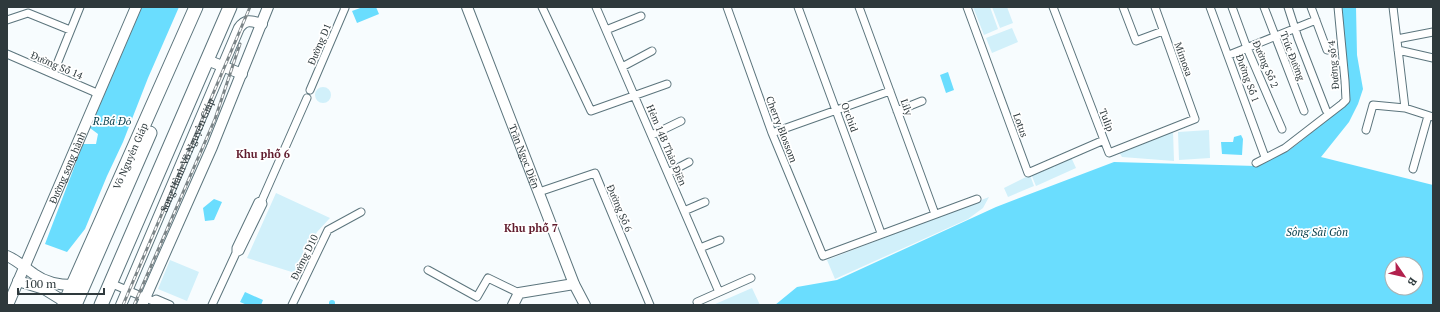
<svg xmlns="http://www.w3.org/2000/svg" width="1440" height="312" viewBox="0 0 1440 312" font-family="'PT Serif',serif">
	<rect width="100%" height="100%" fill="#f7fcfe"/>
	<path fill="#d1f0fa" d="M973,7H990L998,29L984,35Z
		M992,7H1007L1013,23L1000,28Z
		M1012,28L1018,42L992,53L986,38Z
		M315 95a8 8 0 1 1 16 0a8 8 0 1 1-16 0Z
		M1209,130L1210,158L1179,160L1178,132Z
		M1173,131L1174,161L1122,157L1119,152Z
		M1071,157L1076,168L1036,186L1031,174L1053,165L1055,169L1054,165Z
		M1030,175L1034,186L1008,197L1004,188Z
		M276,193L330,218L317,232L295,273L247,258Z
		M989,197L983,208L968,219L835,279L827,260Z
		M170,260L199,272L187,301L158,289Z
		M752,288L760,305H713Z"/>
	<path fill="#6addfe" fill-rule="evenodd" d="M142,7H179L148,78L123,142L107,176L85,229L67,252L45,244L83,144H96L98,134L90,128Z
		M363,7H376L379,14L357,23L352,11Z
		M1340,7H1356L1357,55L1363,89L1358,104L1349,122L1321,157L1433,185V305H775L797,287L837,280L996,207L1114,162L1256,166L1288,151L1300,142L1348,103ZM1392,264H1416V288H1392Z
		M948,72L954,90L946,93L940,75Z
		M1241,135L1243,139L1242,155L1222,154L1221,142H1233L1234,137Z
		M214,199L222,202L214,220L205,221L203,208Z
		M245,292L263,300L261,305H247L240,302Z"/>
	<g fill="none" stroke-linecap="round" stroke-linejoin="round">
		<path stroke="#6addfe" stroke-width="6" d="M332,305V303"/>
		<defs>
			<path id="street" d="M542,7L591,111L667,84
				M596,7L719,292
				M727,7L772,133L823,256L977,199
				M798,7L881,233
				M859,7L935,214
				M967,7L1028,173L1104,140
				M1053,7L1109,153L1195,119
				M1123,7L1136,41L1163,31
				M1155,7L1195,119
				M1210,7L1265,157
				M1232,7L1247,48L1282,129
				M1264,7L1304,111
				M1288,7L1298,38L1326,110
				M1311,7L1327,50
				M1393,7L1405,108
				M7,20L28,13L70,30
				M606,30L641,16
				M1397,39L1433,32
				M1398,50L1433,58
				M7,54L99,94
				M1229,55L1316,20
				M622,67L652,51
				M53,74L80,7
				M310,90L345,8L344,7
				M897,111L922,101
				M1366,130L1373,105L1405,108L1433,117
				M772,133L890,91
				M652,135L681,121
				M1256,163L1285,148L1342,104L1346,100L1345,81L1338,7
				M1413,169L1428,116
				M668,173L689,162
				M539,192L595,173L650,305
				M262,200L307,98
				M684,211L705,202
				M700,248L720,240
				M428,270L477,297L488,278L519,293
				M110,283L153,301L156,305
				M153,301L156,299L170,305
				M697,302L751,278
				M212,305L236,253V248L258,202L262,200L263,204L240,251L236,253
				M292,305L328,230L361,212"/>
			<g id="secondary">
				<path id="s1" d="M467,7L574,284L585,305"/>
				<path d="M207,60L242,74"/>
				<path d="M7,256C17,260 25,268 34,274C45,282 58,285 73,285"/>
				<path d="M18,281L44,289L65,302"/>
				<path id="s2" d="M8,305L136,7"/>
				<path d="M121,305L239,28C246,18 252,21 262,24"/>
				<path d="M142,305L212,147L268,7"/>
				<path d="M513,305L519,293L574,284"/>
			</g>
			<g id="highway">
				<path id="s3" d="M64,305L196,7"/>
				<path d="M75,305L150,133"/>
				<path d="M101,305L230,7"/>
			</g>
		</defs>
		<use href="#street" stroke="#5c757d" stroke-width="9"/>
		<use href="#secondary" stroke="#5c757d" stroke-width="12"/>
		<use href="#highway" stroke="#5c757d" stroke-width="15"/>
		<use href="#street" stroke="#fff" stroke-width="7"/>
		<use href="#secondary" stroke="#fff" stroke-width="10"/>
		<use href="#highway" stroke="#fff" stroke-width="13"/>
		<defs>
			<g id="rail">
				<path id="s4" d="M123,305L250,7"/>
				<path d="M134,305L215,119L240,44"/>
			</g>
		</defs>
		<use href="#rail" stroke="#7c8588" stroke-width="3"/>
		<use href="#rail" stroke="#fff" stroke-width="1.5" stroke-dasharray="4.5" stroke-linecap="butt"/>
	</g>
	<g text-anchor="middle" stroke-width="3.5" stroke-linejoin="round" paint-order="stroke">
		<g font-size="10" fill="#2e393c" stroke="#fff">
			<text transform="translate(319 44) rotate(-67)" y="4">Đường D1</text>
			<text transform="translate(1293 56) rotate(69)" y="4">Trúc Đường</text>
			<text transform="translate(1184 59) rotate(70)" y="4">Mimosa</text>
			<text transform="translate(1266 64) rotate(67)" y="4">Đường Số 2</text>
			<text transform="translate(57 65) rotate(23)" y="4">Đường Số 14</text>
			<text transform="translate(1333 65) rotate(-95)" y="4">Đường số 4</text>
			<text transform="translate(1248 78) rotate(70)" y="4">Đường Số 1</text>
			<text transform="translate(907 107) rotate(70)" y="4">Lily</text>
			<text transform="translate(850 117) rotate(70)" y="4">Orchid</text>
			<text transform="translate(1107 120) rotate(69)" y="4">Tulip</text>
			<text transform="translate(1021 125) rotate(70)" y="4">Lotus</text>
			<text transform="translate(782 129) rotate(69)" y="4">Cherry Blossom</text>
			<text transform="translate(667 145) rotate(67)" y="4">Hẻm 14B Thảo Điền</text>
			<text dy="4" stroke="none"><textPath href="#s4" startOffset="163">Song Hành Võ Nguyên Giáp</textPath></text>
			<text dy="4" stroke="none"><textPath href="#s3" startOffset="163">Võ Nguyên Giáp</textPath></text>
			<text dy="4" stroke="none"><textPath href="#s1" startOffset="160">Trần Ngọc Diện</textPath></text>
			<text dy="4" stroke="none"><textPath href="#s2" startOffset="150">Đường song hành</textPath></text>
			<text transform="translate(620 208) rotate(67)" y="4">Đường Số 6</text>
			<text transform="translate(304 257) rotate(-64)" y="4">Đường D10</text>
		</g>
		<g font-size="11" font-style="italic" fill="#09404d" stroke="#fff">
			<text x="112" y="125">R.Bá Đỏ</text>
			<text x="1317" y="236">Sông Sài Gòn</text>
		</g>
		<g font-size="11" font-weight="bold" fill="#611c2d" stroke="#fff">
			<text x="263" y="158">Khu phố 6</text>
			<text x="531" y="232">Khu phố 7</text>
		</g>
	</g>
	<rect width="1440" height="312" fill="none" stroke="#2e393c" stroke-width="16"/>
	<g transform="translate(1404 276) rotate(124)"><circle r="19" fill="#ffffff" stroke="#abb0b1"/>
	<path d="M0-3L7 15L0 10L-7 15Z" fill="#b2214d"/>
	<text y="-6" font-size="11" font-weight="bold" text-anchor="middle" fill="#2e393c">B</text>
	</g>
	<path d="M18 288v6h86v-6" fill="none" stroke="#2e393c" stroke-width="2"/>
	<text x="24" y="288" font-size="12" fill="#2e393c" stroke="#ffffff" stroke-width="3" paint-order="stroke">100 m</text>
</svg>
